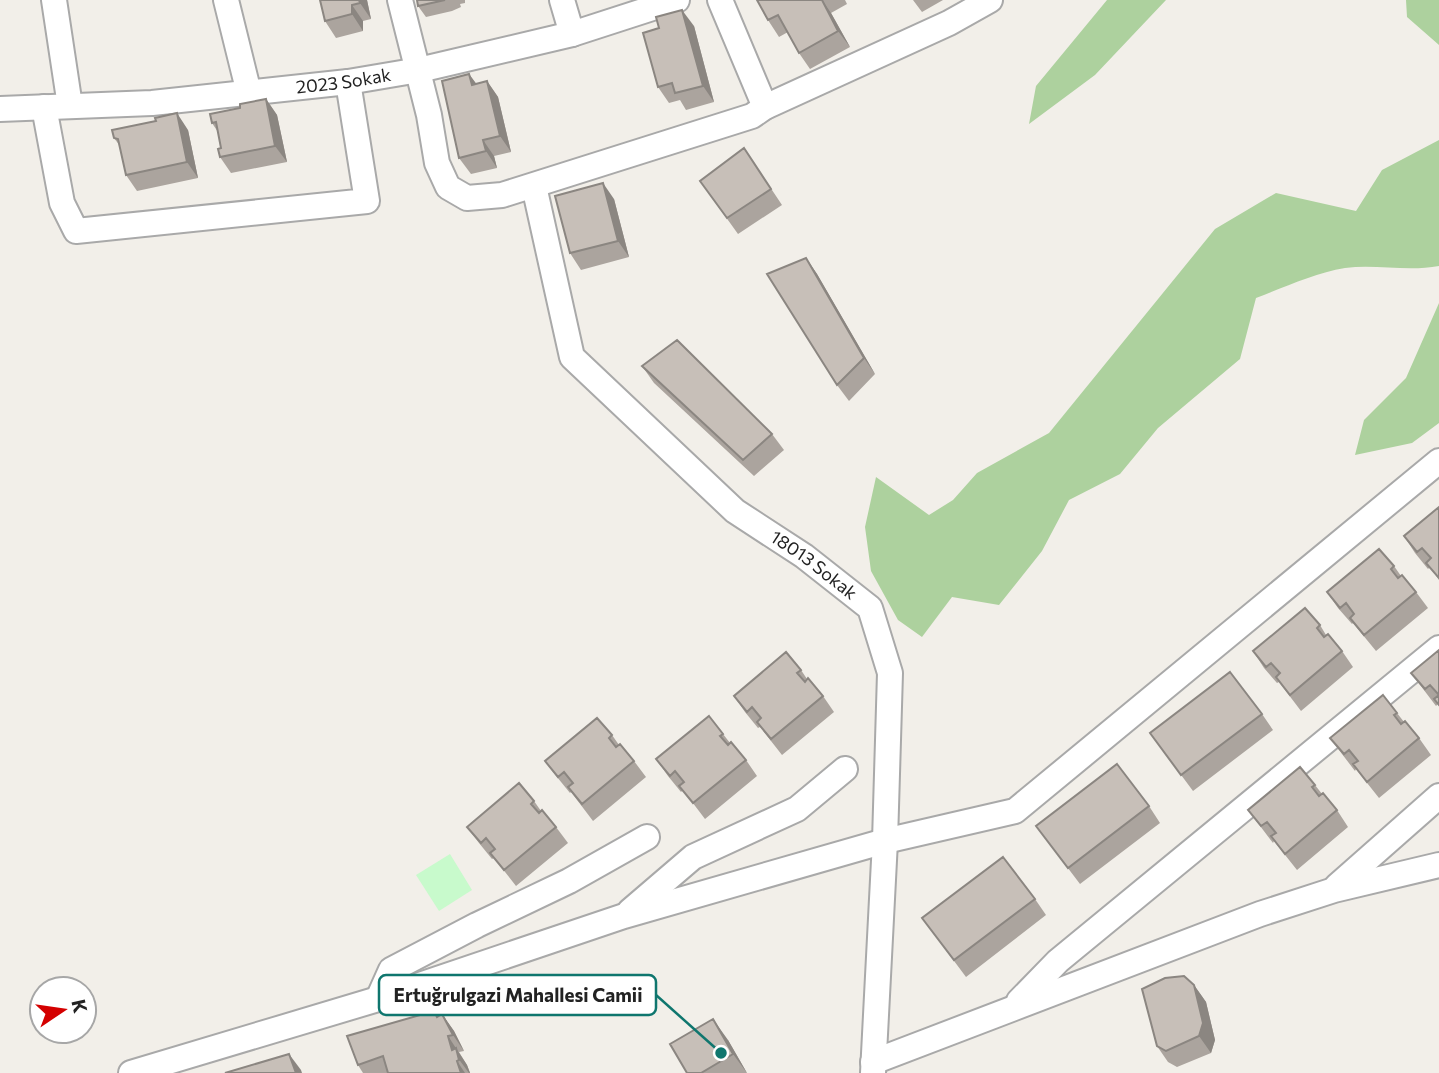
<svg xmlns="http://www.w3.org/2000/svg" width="1439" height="1073" viewBox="0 0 1439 1073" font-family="Commissioner,sans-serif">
	<rect width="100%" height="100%" fill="#f2efe9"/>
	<path fill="#add19e" d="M1107,0H1166L1095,75L1029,124L1036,86Z
		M1406,0H1439V45L1407,17Z
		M1439,140V266C1408,272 1376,264 1345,268C1315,273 1285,287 1256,298L1240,359L1158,428L1120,474L1069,500L1042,551L999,605L952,597L922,637L898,620L871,571L865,527L876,477L929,515L953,500L977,473L1049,433L1215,229L1276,193L1356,211L1382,170Z
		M1439,303V423L1412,443L1355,455L1364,420L1406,378Z"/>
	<path fill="#c8facc" d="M450,854L472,890L439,911L416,875Z"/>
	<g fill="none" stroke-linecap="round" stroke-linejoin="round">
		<defs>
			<g id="minor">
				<path d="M54,0L70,106"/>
				<path d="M226,0L249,93"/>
				<path d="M400,0L429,115L437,163L448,187L467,198L502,195L752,116L765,107L949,23L990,0"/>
				<path d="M562,0L572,34"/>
				<path d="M720,0L765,107"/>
				<path d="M44,107L62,203L76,231L367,201L348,82"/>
				<path id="s1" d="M0,109L152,103L348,82L419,70L572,34L677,0"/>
				<path id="s2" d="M534,186L572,357L735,511L804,556L870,608L890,673L885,841L873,1073"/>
				<path d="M1337,886L1439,796"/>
				<path d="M630,911L693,857L797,809L845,769"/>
				<path d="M378,999L391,970L477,925L569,881L647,837"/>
				<path d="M1019,1001L1058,961L1439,648"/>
				<path d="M873,1062L1260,914L1334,890L1439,865"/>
				<path d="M131,1073L378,999L624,916L885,841L1015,811L1439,461"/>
			</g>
		</defs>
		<use href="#minor" stroke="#a9a9a9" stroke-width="28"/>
		<use href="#minor" stroke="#fff" stroke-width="24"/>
	</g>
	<path fill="#aba49e" d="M320,0H367L371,19L363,21V31L336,38L325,21Z
		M417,0H465V3L460,4L461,7L452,11L426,17L418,6Z
		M757,0H845L847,4L831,13L850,47L810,69L799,53L788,32L779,37L768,20Z
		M913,0H943L922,12Z
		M694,26L714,102L686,110L680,100L669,103L658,87Z
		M469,74L476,84L487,81L498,97L511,152L494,156L497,168L471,174L459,158Z
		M266,99L277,115L287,162L231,173L220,157L221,148L218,132L212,123L240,108Z
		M188,130L198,178L137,191L126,175L120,146L114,138Z
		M744,148L782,205L738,234L700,181Z
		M614,199L629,257L581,270L570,253Z
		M806,258L817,274L875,374L849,401L837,385Z
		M642,366L772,434L784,450L754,476L654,383Z
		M1439,507V580L1430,567L1428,569L1415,553L1404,536Z
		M1394,566L1401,576L1416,592L1428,608L1376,651L1353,623L1352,624L1338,608L1327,592Z
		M1320,625L1326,635L1342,651L1353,667L1301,711L1279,682L1277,683L1264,668L1253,651Z
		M1439,650V706L1438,704L1436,706L1411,673Z
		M801,670L807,679L823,696L834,712L782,755L760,727L758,728L745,712L734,696Z
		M1397,713L1404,722L1419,738L1431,755L1379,798L1356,769L1355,771L1342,754L1330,738Z
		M1262,714L1273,730L1193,791L1150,733Z
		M723,734L730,743L746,760L757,776L705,819L683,790L681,792L668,776L656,759Z
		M612,735L619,745L634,761L646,777L593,821L571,792L570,793L557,777L545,761Z
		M1315,785L1322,794L1337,810L1348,827L1297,870L1274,841L1273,843L1248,810Z
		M534,801L541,811L556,827L568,843L516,886L494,858L492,859L479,843L467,827Z
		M1149,806L1160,823L1080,884L1036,826Z
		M1035,899L1046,915L966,977L922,918Z
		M1194,985L1206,1002L1215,1040L1211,1053L1177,1067L1168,1062L1157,1046Z
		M442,1014L454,1031L464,1051L459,1052L467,1065L470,1073H363L358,1065Z
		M728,1040L747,1073H687Z"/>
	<path fill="#8b8681" d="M359,0H367L371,19L360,3Z
		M822,0L831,13L850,47L838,31Z
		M352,5L363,21V31L352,14Z
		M682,10L694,26L714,102L703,86Z
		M469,74L481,90L472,85Z
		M487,81L498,97L511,152L500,136Z
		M266,99L277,115L287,162L275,146Z
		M177,113L188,130L198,178L187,162Z
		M483,140L494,156L497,168L486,151Z
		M603,183L614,199L629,257L618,241Z
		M806,258L817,274L875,374L864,358Z
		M1194,985L1206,1002L1215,1040L1211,1053L1199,1036Z
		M442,1014L454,1031L464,1051L453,1035Z
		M713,1019L728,1040L747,1073L733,1054Z
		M448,1036L467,1065L470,1073H469L452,1050Z
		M289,1054L301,1070L302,1073H296Z
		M457,1061L465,1073H461Z"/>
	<path fill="#c7bfb8" stroke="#8b8681" stroke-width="2" d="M320,0H359L360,3L352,5V14L325,21Z
		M417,0H445L418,6Z
		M757,0H822L838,31L799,53L778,15L768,20Z
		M682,10L703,86L675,93L672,83L658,87L643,33L659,28L656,17Z
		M469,74L472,85L487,81L500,136L483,140L486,151L459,158L442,81Z
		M266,99L275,146L220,157L218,149L221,148L216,122L212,123L210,114L240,108V104Z
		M177,113L187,162L126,175L118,139L114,138L112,130L156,121L155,118Z
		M744,148L771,189L727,218L700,181Z
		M603,183L618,241L570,253L555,196Z
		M806,258L864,358L837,385L767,274Z
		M677,340L772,434L743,460L642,366Z
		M1439,507V578L1426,563L1431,558L1422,548L1417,552L1404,536Z
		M1379,549L1394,566L1391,569L1398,578L1402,575L1416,592L1364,635L1350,618L1354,614L1346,603L1340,608L1327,592Z
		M1305,608L1320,625L1317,628L1324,637L1328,634L1342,651L1290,695L1276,677L1280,673L1271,663L1266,667L1253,651Z
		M1439,650V705L1434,699L1439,695L1430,685L1425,689L1411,673Z
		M786,652L801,670L797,673L805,682L808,678L823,696L771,739L757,722L761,718L752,707L747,712L734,696Z
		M1230,672L1262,714L1181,775L1150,733Z
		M1383,695L1397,713L1394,715L1401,724L1405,721L1419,738L1367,782L1353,764L1358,761L1349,750L1344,754L1330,738Z
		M709,716L723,734L720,736L728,745L731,742L746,760L693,803L679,786L684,782L675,771L670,776L656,759Z
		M597,718L612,735L609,738L616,747L620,744L634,761L582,804L568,787L573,783L564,772L558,777L545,761Z
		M1117,764L1149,806L1068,868L1036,826Z
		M1300,767L1315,785L1312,787L1319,796L1323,793L1337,810L1285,854L1271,836L1276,833L1267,822L1261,826L1248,810Z
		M519,783L534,801L531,804L539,813L542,810L556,827L504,870L490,853L495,849L486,838L481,843L467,827Z
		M1003,857L1035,899L954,960L922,918Z
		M1184,976L1194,985L1203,1023L1199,1036L1166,1051L1157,1046L1142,989L1165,978Z
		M434,1011L437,1017L442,1014L453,1035L448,1036L452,1050L456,1048L459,1060L457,1061L461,1073H388L383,1056L358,1065L347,1036Z
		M713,1019L733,1054L701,1073H687L670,1044Z
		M289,1054L296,1073H225Z"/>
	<g text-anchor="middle" stroke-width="7" stroke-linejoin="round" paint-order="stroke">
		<g font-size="18" fill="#222" stroke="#fff">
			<text dy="6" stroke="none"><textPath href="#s1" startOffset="345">2023 Sokak</textPath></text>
			<text dy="6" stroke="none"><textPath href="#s2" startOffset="495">18013 Sokak</textPath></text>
		</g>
	</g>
	<path fill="none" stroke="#0f766e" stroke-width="2.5" d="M721 1053L656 995"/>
	<circle fill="#0f766e" stroke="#fff" stroke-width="2.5" cx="721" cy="1053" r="7"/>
	<rect fill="#fff" stroke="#0f766e" stroke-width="2.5" x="379" y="975" width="277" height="40" rx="7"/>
	<g font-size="19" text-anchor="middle" font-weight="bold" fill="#222">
		<text x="518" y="1002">Ertuğrulgazi Mahallesi Camii</text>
	</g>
	<g transform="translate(63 1010) rotate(77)"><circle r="33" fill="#ffffff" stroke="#a7a7a7" stroke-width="2"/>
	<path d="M0-5L12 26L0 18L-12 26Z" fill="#d40000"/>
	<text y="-10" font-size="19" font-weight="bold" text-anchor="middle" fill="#222222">K</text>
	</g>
</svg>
